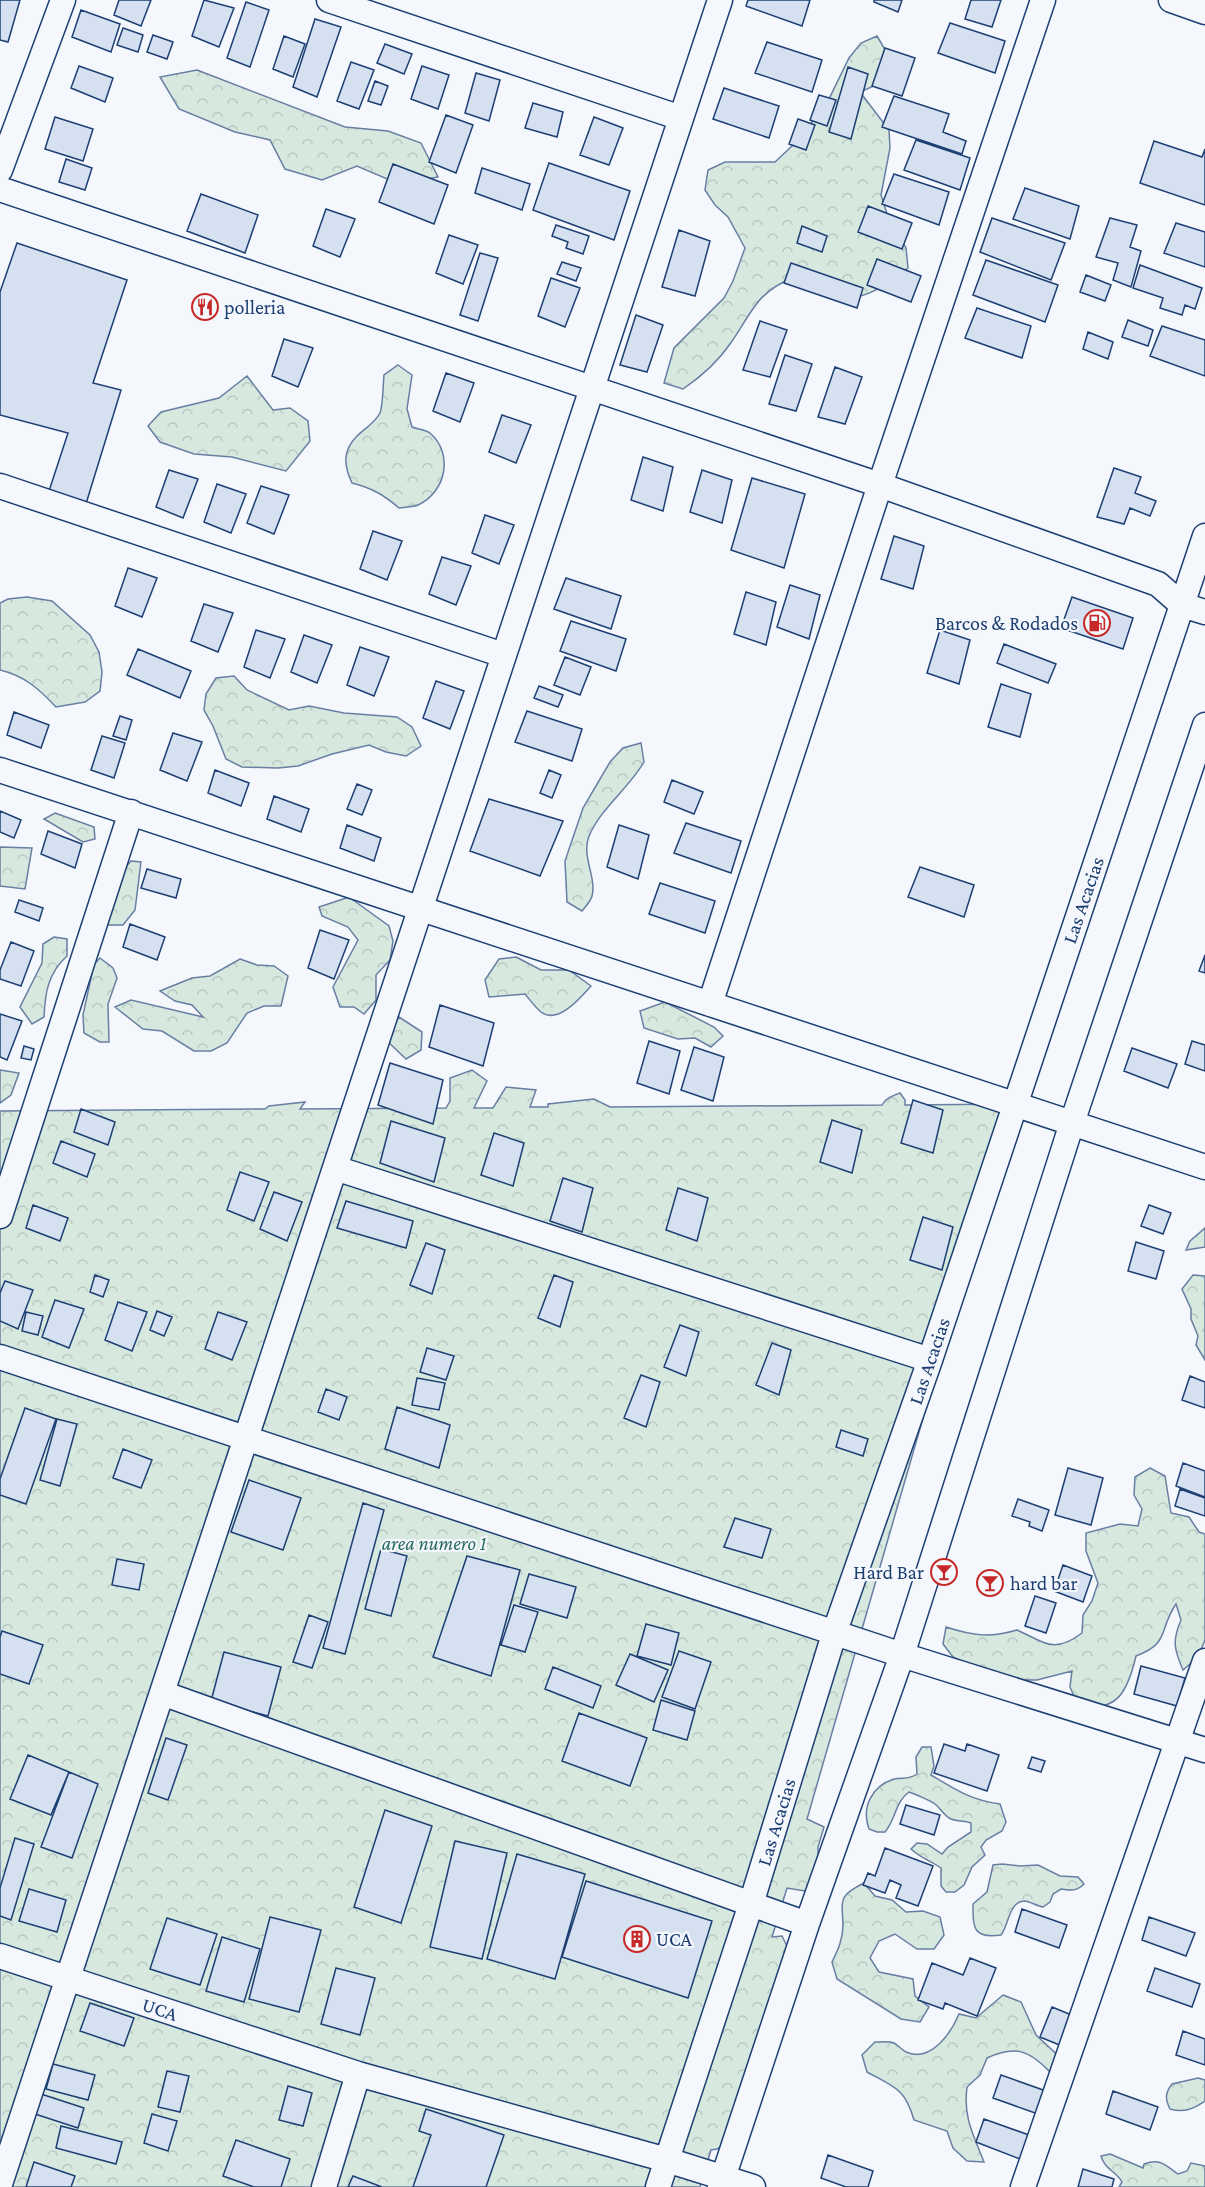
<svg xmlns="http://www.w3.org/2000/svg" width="1205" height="2187" viewBox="0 0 1205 2187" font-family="'Crimson Pro',serif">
	<defs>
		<pattern id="forest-crowns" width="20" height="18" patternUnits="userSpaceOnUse" patternTransform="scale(1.5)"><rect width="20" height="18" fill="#d7e8df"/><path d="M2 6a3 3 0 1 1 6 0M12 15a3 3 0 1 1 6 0" fill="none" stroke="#b8c8c3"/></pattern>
	</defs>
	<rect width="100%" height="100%" fill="#f4f7fb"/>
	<path fill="url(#forest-crowns)" stroke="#687fa3" stroke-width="1.5" d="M877,36L887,53L876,85L860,92L889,130L890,148L881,195L887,214L906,248L908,268C890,282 870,298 846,298C836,298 804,282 794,277C754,294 753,312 730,344C717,363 702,376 683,389L664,383L674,348L724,298L733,281L745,248L728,217L715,205L705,190L708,170L725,162H775L792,146L826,105L849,58L861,43Z
		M197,70L345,127L388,131L421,143L438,177L399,184L357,166L322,180L285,169L270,140L235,132L179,109L160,77Z
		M398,365L412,375L407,409L412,427C417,429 426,430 430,433C454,454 446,492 418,505C413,507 405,507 399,508C384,495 372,488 352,483C344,466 342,451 357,436C365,428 375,423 380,413C383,405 383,385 384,375Z
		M247,376L273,410L290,408L308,421L310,441L286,471L232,457L194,454L160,442L148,426L161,412L219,398Z
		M27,597L52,601L90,635L99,652L102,672L100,691L85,702L56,707C39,689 25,676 0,670V603L8,599Z
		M234,676L247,690L289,710L309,706L344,713L397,717L412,727L421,746L406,756L386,752L369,745L332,754L298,766L278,768L242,767L226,759L213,726L204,710L206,694L216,678Z
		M641,743L644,762C629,788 601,808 589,836C581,856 597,878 592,896C591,901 585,907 582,911L567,902L565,861L583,808L610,762L623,748Z
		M55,813L94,827L95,839L83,842L44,819Z
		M0,847L32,848L25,889L0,886Z
		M131,861L141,862L135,910L123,925H106L119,874Z
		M349,897L389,926L393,941L390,960L376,975V1000L364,1014L354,1007H340L333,987L358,940L348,927L322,916L319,907Z
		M54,937L67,939V956C48,973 45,993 44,1017L32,1024L20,1007L42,963L43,944Z
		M516,957L541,970H569L591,986C581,997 558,1025 541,1012C535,1007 530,1000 525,994L489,997L485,980L499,959Z
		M100,958L113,968L117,978L108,1004L109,1042H100L84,1033L83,1015L94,964Z
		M240,959L257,965L274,966L288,976L281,1006H264L247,1013L227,1043L211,1051H194L162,1031L143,1029L115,1007L131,1000L203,1017L192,1005L175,1001L160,991L192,978L210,976Z
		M665,1002L714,1027L723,1036L711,1047L695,1038L678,1039L644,1028L640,1011Z
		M399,1017L422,1032L421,1050L406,1059L384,1038Z
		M0,1070L19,1073L11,1095L0,1103Z
		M472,1070L487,1081L474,1108H493L506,1087L536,1090L530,1107H548V1104L594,1099L610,1107L882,1105C886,1098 892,1096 900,1093L905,1100V1105L1014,1104L807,1819L824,1827L818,1847V1877L805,1891L787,1888L772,1937L782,1936L788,1948L742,2083L733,2139L717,2149L711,2150L700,2187H0V1111L265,1109L269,1106L305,1102L300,1109L446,1108L450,1101V1078Z
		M1205,1228V1247L1186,1250L1190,1241Z
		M1193,1275L1205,1276V1360L1196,1345L1198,1336L1191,1319V1309L1182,1289Z
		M1150,1468L1165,1476L1171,1513L1189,1517L1199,1532L1205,1534V1640L1198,1657L1183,1670C1174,1649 1172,1641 1181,1620L1176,1604C1158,1630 1171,1643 1136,1656C1128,1690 1117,1716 1077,1703L1070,1687L1072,1671L1037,1680H1002L953,1657L943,1644L946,1627C974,1636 990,1638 1017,1630C1046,1643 1054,1654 1082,1633L1083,1615L1092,1601L1098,1583L1086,1551V1533L1120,1524L1138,1526L1142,1509L1134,1495L1135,1477Z
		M922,1747H931L934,1766L931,1775C956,1790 971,1800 1000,1804L1006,1822L1002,1831L986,1840L981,1847L985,1855L972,1867L964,1885L955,1892H946L941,1886V1868C931,1861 919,1857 911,1849L917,1843L927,1844L942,1854L948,1847L971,1832V1823C963,1820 956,1822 949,1818C943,1814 940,1808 935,1804C931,1801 915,1794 909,1792C895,1802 896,1819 885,1832H877L869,1829C861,1807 872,1786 894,1779C904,1777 909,1780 917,1774L916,1757Z
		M1002,1864L1020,1866L1038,1865L1060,1876L1078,1877L1084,1884C1077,1891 1071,1891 1061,1889L1053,1894L1050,1902L1043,1907C1037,1906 1031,1902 1025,1901C1009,1901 1009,1924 1001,1935C973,1939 973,1928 973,1904L987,1892L993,1865Z
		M864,1883L875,1896L892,1900L906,1912L923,1911L940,1917L944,1935L934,1949H917L895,1934L879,1941L870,1958L879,1972L913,1979L915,1996L929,2007L920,2022L901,2019L837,1979L832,1962C838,1950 843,1939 843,1925C842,1899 838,1896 864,1883Z
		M1003,1995L1021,2002L1036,2035L1064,2061L1050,2072C1029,2050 1015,2045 987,2058L980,2075L967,2087C963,2117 973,2134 984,2162L967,2161L953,2148L947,2131L914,2120C905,2088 894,2087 867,2072L862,2055L875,2042C881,2042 889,2041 894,2043C898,2045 902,2050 906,2052C931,2063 951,2033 959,2014L976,2018Z
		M1198,2078L1205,2080V2101C1193,2109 1184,2113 1170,2109C1165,2099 1165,2093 1172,2084Z
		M1110,2154L1143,2168L1144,2164C1161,2158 1165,2165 1178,2174L1187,2171L1191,2163L1205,2166V2187H1119L1122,2182C1116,2171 1105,2170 1101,2156Z"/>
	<path fill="#d5e0f0" stroke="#1d3f73" stroke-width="1.5" d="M0,0H20L8,42L0,40Z
		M119,0H151L141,26L114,15Z
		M204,0L234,8L219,47L192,36Z
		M748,0H810L802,26L746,6Z
		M874,0H902L898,12L874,2Z
		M971,0H1001L992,27L965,19Z
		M246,2L269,10L250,67L227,58Z
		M81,10L120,24L111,52L72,37Z
		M315,19L341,27L317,97L293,87Z
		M950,23L1005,41L995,73L938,53Z
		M123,28L143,35L138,52L117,45Z
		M153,35L173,42L167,59L147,52Z
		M284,36L305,44L293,77L273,69Z
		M767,42L822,60L812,92L755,73Z
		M385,44L412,54L404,74L377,63Z
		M885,48L915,58L902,96L872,86Z
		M351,62L374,70L359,109L337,101Z
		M79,66L113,78L105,102L71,88Z
		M422,66L449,75L438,109L411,99Z
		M848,67L868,74L851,139L829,132Z
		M476,73L500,80L489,121L465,113Z
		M375,81L388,86L381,105L368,101Z
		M724,88L779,106L769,138L713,119Z
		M819,95L836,100L827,126L810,120Z
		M894,96L949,114L943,132L966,141L962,154L882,127Z
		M533,103L563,112L557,137L525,128Z
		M446,115L473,125L456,173L429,162Z
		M55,117L93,129L83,161L45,149Z
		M594,117L623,128L609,165L580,155Z
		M798,119L815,125L806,150L789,144Z
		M916,140L970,158L960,190L904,170Z
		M1154,141L1202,157L1205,149V205L1140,183Z
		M66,159L92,168L85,190L59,182Z
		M549,163L630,191L614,240L533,210Z
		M393,164L448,185L434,224L379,202Z
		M482,168L530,184L522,210L475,193Z
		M894,174L949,192L939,225L882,204Z
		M1025,188L1079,206L1070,239L1013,219Z
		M201,194L258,215L245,253L187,231Z
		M868,206L912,223L902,249L858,232Z
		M326,209L355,219L340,257L313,246Z
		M992,218L1065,243L1051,280L980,252Z
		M1110,218L1137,225L1130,247L1141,251L1131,287L1113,280L1118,263L1096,257Z
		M1176,223L1205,232V267L1164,253Z
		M556,225L589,236L583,254L566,248L568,242L552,236Z
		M802,226L827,236L822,252L797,243Z
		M679,230L710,241L695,296L662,287Z
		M449,235L478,245L463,284L436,273Z
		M17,243L127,280L93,383L121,390L85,507L49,491L68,433L0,415V292Z
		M480,253L498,258L478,321L460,315Z
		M877,259L921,276L911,302L867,285Z
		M986,260L1058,285L1045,322L973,295Z
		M562,262L581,268L576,281L557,274Z
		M791,263L863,288L857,308L784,283Z
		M1140,265L1202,288L1195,309L1185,305L1182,315L1160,308L1163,298L1133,288Z
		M1086,275L1111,285L1105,301L1080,292Z
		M551,278L580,288L565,327L538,316Z
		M977,308L1031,326L1022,358L965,338Z
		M636,315L663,325L647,372L620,365Z
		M1128,320L1153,330L1148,346L1122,337Z
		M760,321L787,330L770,377L743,370Z
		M1162,326L1205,340V376L1150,356Z
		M1088,332L1113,342L1108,359L1083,349Z
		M284,339L313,348L298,387L272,376Z
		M785,355L812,364L796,411L769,404Z
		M835,367L862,377L845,424L818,417Z
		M446,373L474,383L460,422L433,411Z
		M502,415L531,425L516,463L489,452Z
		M643,457L673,467L663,511L631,500Z
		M1114,468L1141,477L1135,493L1156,501L1150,516L1130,508L1124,524L1097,517Z
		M169,470L198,479L183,518L156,507Z
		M702,470L732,480L722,523L690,512Z
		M752,478L805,494L784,568L731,550Z
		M217,484L246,494L231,533L204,522Z
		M261,486L289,495L274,534L247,523Z
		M485,515L514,525L499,564L472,553Z
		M373,531L402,541L387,580L360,569Z
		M894,536L924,546L913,589L881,579Z
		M442,557L471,566L456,605L429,594Z
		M128,568L157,578L142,617L115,606Z
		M566,578L621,596L611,629L554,609Z
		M790,585L820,595L809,639L777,627Z
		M746,592L776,602L766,645L734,634Z
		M1072,597L1133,618L1123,649L1061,628Z
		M204,604L233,613L218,652L191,641Z
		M571,621L626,639L616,671L560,651Z
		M256,630L285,639L270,678L244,667Z
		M940,630L970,640L959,684L927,673Z
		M304,635L332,645L317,683L291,672Z
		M1004,644L1056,664L1048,683L997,663Z
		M360,647L389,657L374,696L347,685Z
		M138,649L191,671L180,698L127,675Z
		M565,657L591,667L580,695L554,685Z
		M436,681L464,691L450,729L423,718Z
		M1001,684L1031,694L1020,737L988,727Z
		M539,686L563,695L558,707L534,698Z
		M527,711L582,729L572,761L515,742Z
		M14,712L49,725L41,748L7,735Z
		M120,716L132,720L126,740L113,736Z
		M173,733L202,742L187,781L160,770Z
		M102,736L125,743L114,778L91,770Z
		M215,770L249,783L241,806L208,793Z
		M549,770L561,775L552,798L540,793Z
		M672,780L703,792L694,814L664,802Z
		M357,784L372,790L362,815L347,809Z
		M274,796L309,809L301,832L267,819Z
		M489,799L563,821L540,876L470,851Z
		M0,811L21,820L14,838L0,832Z
		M686,823L741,841L731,873L674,853Z
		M347,825L381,838L374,861L340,848Z
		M619,825L649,835L638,879L607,867Z
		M48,831L82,844L75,868L41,854Z
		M920,867L974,885L964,917L908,897Z
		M147,869L181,879L176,898L141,888Z
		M660,883L715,901L705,933L649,914Z
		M19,900L43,908L39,921L15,912Z
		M130,924L165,937L157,960L123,947Z
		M320,930L349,940L334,979L308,968Z
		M11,942L34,951L21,986L0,979V970Z
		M1205,955V973L1199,971Z
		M440,1005L494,1023L483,1066L429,1047Z
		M0,1014L22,1021L7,1060L0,1057Z
		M649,1041L680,1051L669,1094L637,1083Z
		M1192,1041L1205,1045V1071L1185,1064Z
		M24,1046L34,1049L31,1060L21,1058Z
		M694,1047L724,1057L713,1101L681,1090Z
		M1132,1048L1177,1064L1168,1088L1124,1071Z
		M390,1063L443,1080L433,1124L378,1105Z
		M913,1100L943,1110L933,1153L901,1143Z
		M81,1109L115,1122L108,1145L74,1132Z
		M832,1120L862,1130L852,1173L820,1162Z
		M391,1121L445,1138L434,1182L380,1163Z
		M494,1133L524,1143L513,1186L481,1175Z
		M61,1141L95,1154L87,1177L53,1163Z
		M240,1172L269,1182L254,1221L227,1210Z
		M563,1178L593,1188L582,1232L550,1221Z
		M678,1188L708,1198L697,1241L666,1230Z
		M274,1192L302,1202L287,1241L260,1229Z
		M346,1201L413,1221L406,1248L337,1228Z
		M33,1205L68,1218L60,1241L26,1228Z
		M1149,1205L1171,1213L1163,1234L1141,1226Z
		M923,1217L953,1227L942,1270L910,1260Z
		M1136,1242L1164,1251L1156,1279L1128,1271Z
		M426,1243L445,1250L432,1294L410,1285Z
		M95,1275L109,1280L103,1297L90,1292Z
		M554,1275L573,1282L560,1327L538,1318Z
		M5,1281L33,1290L18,1329L0,1321V1293Z
		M55,1300L84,1309L69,1348L42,1337Z
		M118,1302L147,1312L132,1351L105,1340Z
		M157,1311L172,1317L164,1336L150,1330Z
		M26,1312L43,1316L38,1335L22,1331Z
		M218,1312L247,1322L232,1360L205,1349Z
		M680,1325L699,1332L686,1376L664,1367Z
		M772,1343L791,1350L779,1395L756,1385Z
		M427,1348L454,1356L446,1380L420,1372Z
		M641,1375L660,1382L646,1427L624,1418Z
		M1190,1376L1205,1382V1408L1182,1400Z
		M417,1378L445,1383L439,1410L412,1405Z
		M326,1389L347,1397L339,1420L318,1412Z
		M397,1407L450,1425L439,1468L385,1449Z
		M25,1408L56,1419L26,1504L0,1495V1479Z
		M57,1419L77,1424L60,1486L40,1480Z
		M841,1430L868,1439L863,1456L836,1447Z
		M123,1449L152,1460L141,1488L113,1478Z
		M1183,1463L1205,1471V1497L1176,1486Z
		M1068,1468L1103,1478L1091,1525L1055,1515Z
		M249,1480L301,1498L283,1550L231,1532Z
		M1180,1489L1205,1498V1516L1175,1506Z
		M1018,1499L1049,1510L1042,1531L1029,1526L1030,1522L1012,1516Z
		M363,1503L384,1510L345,1654L323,1648Z
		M735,1518L771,1529L762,1558L724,1547Z
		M381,1549L407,1556L391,1616L365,1609Z
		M467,1556L520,1570L491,1676L433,1657Z
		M117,1559L144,1564L139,1590L112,1585Z
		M1063,1565L1092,1576L1083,1602L1054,1591Z
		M529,1574L576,1587L567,1618L520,1604Z
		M1035,1596L1056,1603L1046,1633L1025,1626Z
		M514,1605L538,1612L525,1652L501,1645Z
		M309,1615L328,1622L312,1668L293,1662Z
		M646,1624L679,1633L671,1665L637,1656Z
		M2,1631L43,1645L29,1684L0,1674V1637Z
		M679,1651L711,1662L695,1709L662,1697Z
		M224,1652L281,1667L268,1716L211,1701Z
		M630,1654L668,1670L654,1702L616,1685Z
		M1141,1666L1185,1678L1177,1706L1134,1694Z
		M553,1667L601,1686L593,1708L545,1689Z
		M661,1700L695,1711L687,1740L653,1730Z
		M579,1713L647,1738L630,1786L562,1761Z
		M166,1738L187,1745L168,1800L148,1793Z
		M944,1744L965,1751L967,1744L999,1755L987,1791L934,1773Z
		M28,1755L69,1772L51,1815L10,1799Z
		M1032,1757L1045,1761L1041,1772L1028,1768Z
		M69,1772L98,1784L72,1858L41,1847Z
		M906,1805L940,1815L934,1835L900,1824Z
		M385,1810L432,1826L401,1923L354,1907Z
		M15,1838L34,1844L11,1920L0,1916V1888Z
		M455,1841L507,1853L482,1959L430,1947Z
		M885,1848L933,1866L918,1906L896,1898L901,1885L890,1880L885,1893L863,1885L868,1873L875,1876Z
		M517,1854L585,1874L555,1979L487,1959Z
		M586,1881L712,1921L688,1998L562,1957Z
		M29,1889L66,1900L57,1932L19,1921Z
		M1022,1909L1067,1925L1059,1948L1015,1932Z
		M270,1917L321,1930L299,2012L249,1999Z
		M1149,1917L1195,1933L1186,1956L1142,1940Z
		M167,1918L217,1934L200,1985L150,1969Z
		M222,1937L260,1949L244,2002L206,1991Z
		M970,1958L996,1968L977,2016L945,2003L943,2009L918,2000L932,1963L963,1975Z
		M336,1968L375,1978L360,2035L321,2024Z
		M1155,1968L1200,1984L1192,2007L1147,1991Z
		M90,2003L134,2018L124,2046L80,2031Z
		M1052,2007L1074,2016L1062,2046L1040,2037Z
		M1183,2031L1205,2039V2065L1176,2055Z
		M53,2064L95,2075L88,2100L46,2089Z
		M167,2071L189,2076L180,2112L158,2107Z
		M1001,2075L1046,2091L1038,2114L993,2098Z
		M288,2086L312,2093L303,2126L279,2120Z
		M1113,2091L1158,2107L1150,2130L1106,2114Z
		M41,2094L84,2108L78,2128L35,2114Z
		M426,2109L504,2135L486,2187H413L431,2135L419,2131Z
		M152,2114L177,2121L168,2151L144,2143Z
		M984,2119L1029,2135L1020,2159L976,2142Z
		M61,2126L122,2142L116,2164L56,2148Z
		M236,2140L290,2159L281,2187H254L223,2176Z
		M828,2155L873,2171L868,2187H846L821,2178Z
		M34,2162L75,2176L71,2187H26Z
		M1083,2169L1114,2179L1112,2187H1078Z
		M353,2176L382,2187H348Z"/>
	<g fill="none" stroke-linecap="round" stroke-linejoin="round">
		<defs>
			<path id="minor" d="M329,0L681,118
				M1171,0L1205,12
				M0,170L63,0
				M0,189L880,485L1158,584L1182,605L1205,612
				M0,486L503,655
				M0,770L1205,1167
				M710,1004L880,485L1043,0
				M335,1168L930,1360
				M0,1216L131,812
				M0,1357L902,1655L1205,1750
				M162,1693L807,1924
				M0,1956L358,2074L667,2160L753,2187
				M0,2184L720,0
				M324,2187L358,2074
				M658,2187L751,1904L835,1631L930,1360L1205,536
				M720,2187L807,1924L902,1655L1072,1123L1205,725
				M1023,2187L1205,1661"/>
		</defs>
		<use href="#minor" stroke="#1d3f73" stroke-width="27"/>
		<use href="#minor" stroke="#f4f7fb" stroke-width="24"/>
	</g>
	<defs>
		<symbol id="restaurant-ring" viewBox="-11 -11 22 22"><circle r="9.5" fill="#f4f7fb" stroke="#c62828" stroke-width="1.5"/><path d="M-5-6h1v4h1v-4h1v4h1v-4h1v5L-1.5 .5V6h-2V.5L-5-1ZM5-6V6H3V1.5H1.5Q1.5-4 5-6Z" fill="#c62828"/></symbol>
		<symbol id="fuel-ring" viewBox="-11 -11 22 22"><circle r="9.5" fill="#f4f7fb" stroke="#c62828" stroke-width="1.5"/><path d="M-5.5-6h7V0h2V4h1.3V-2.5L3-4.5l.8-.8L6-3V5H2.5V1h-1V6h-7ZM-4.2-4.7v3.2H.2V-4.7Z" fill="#c62828"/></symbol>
		<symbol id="bar-ring" viewBox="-11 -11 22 22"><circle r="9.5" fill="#f4f7fb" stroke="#c62828" stroke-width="1.5"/><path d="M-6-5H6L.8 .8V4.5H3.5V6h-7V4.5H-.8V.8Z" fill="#c62828"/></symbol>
		<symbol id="building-ring" viewBox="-11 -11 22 22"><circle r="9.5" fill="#f4f7fb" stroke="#c62828" stroke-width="1.5"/><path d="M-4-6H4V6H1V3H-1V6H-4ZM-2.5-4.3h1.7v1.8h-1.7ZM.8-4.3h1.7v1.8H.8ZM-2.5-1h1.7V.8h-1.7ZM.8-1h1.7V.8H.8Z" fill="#c62828"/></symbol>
	</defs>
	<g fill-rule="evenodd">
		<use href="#restaurant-ring" x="190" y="292" width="30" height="30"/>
		<use href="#fuel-ring" x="1082" y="608" width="30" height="30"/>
		<use href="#bar-ring" x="929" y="1557" width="30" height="30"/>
		<use href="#bar-ring" x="975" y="1568" width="30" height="30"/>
		<use href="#building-ring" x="622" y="1924" width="30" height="30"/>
	</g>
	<g text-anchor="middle" stroke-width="4.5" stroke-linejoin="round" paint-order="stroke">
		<g font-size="20" fill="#1d3f73" stroke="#f4f7fb" text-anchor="start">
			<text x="224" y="314">polleria</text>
			<text x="1078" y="630" text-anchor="end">Barcos &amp; Rodados</text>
			<text x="924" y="1579" text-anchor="end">Hard Bar</text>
			<text x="1010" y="1590">hard bar</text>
			<text x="656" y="1946">UCA</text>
		</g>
		<g font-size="20" fill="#1d3f73" stroke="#f4f7fb">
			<text transform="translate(1083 900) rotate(-71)" y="7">Las Acacias</text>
			<text transform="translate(929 1361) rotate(-71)" y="7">Las Acacias</text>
			<text transform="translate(776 1822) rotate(-73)" y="7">Las Acacias</text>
			<text transform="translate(160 2009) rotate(18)" y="7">UCA</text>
		</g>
		<g font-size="20" font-style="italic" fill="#2c6c60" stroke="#f4f7fb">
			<text x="434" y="1550">area numero 1</text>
		</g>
	</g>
</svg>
